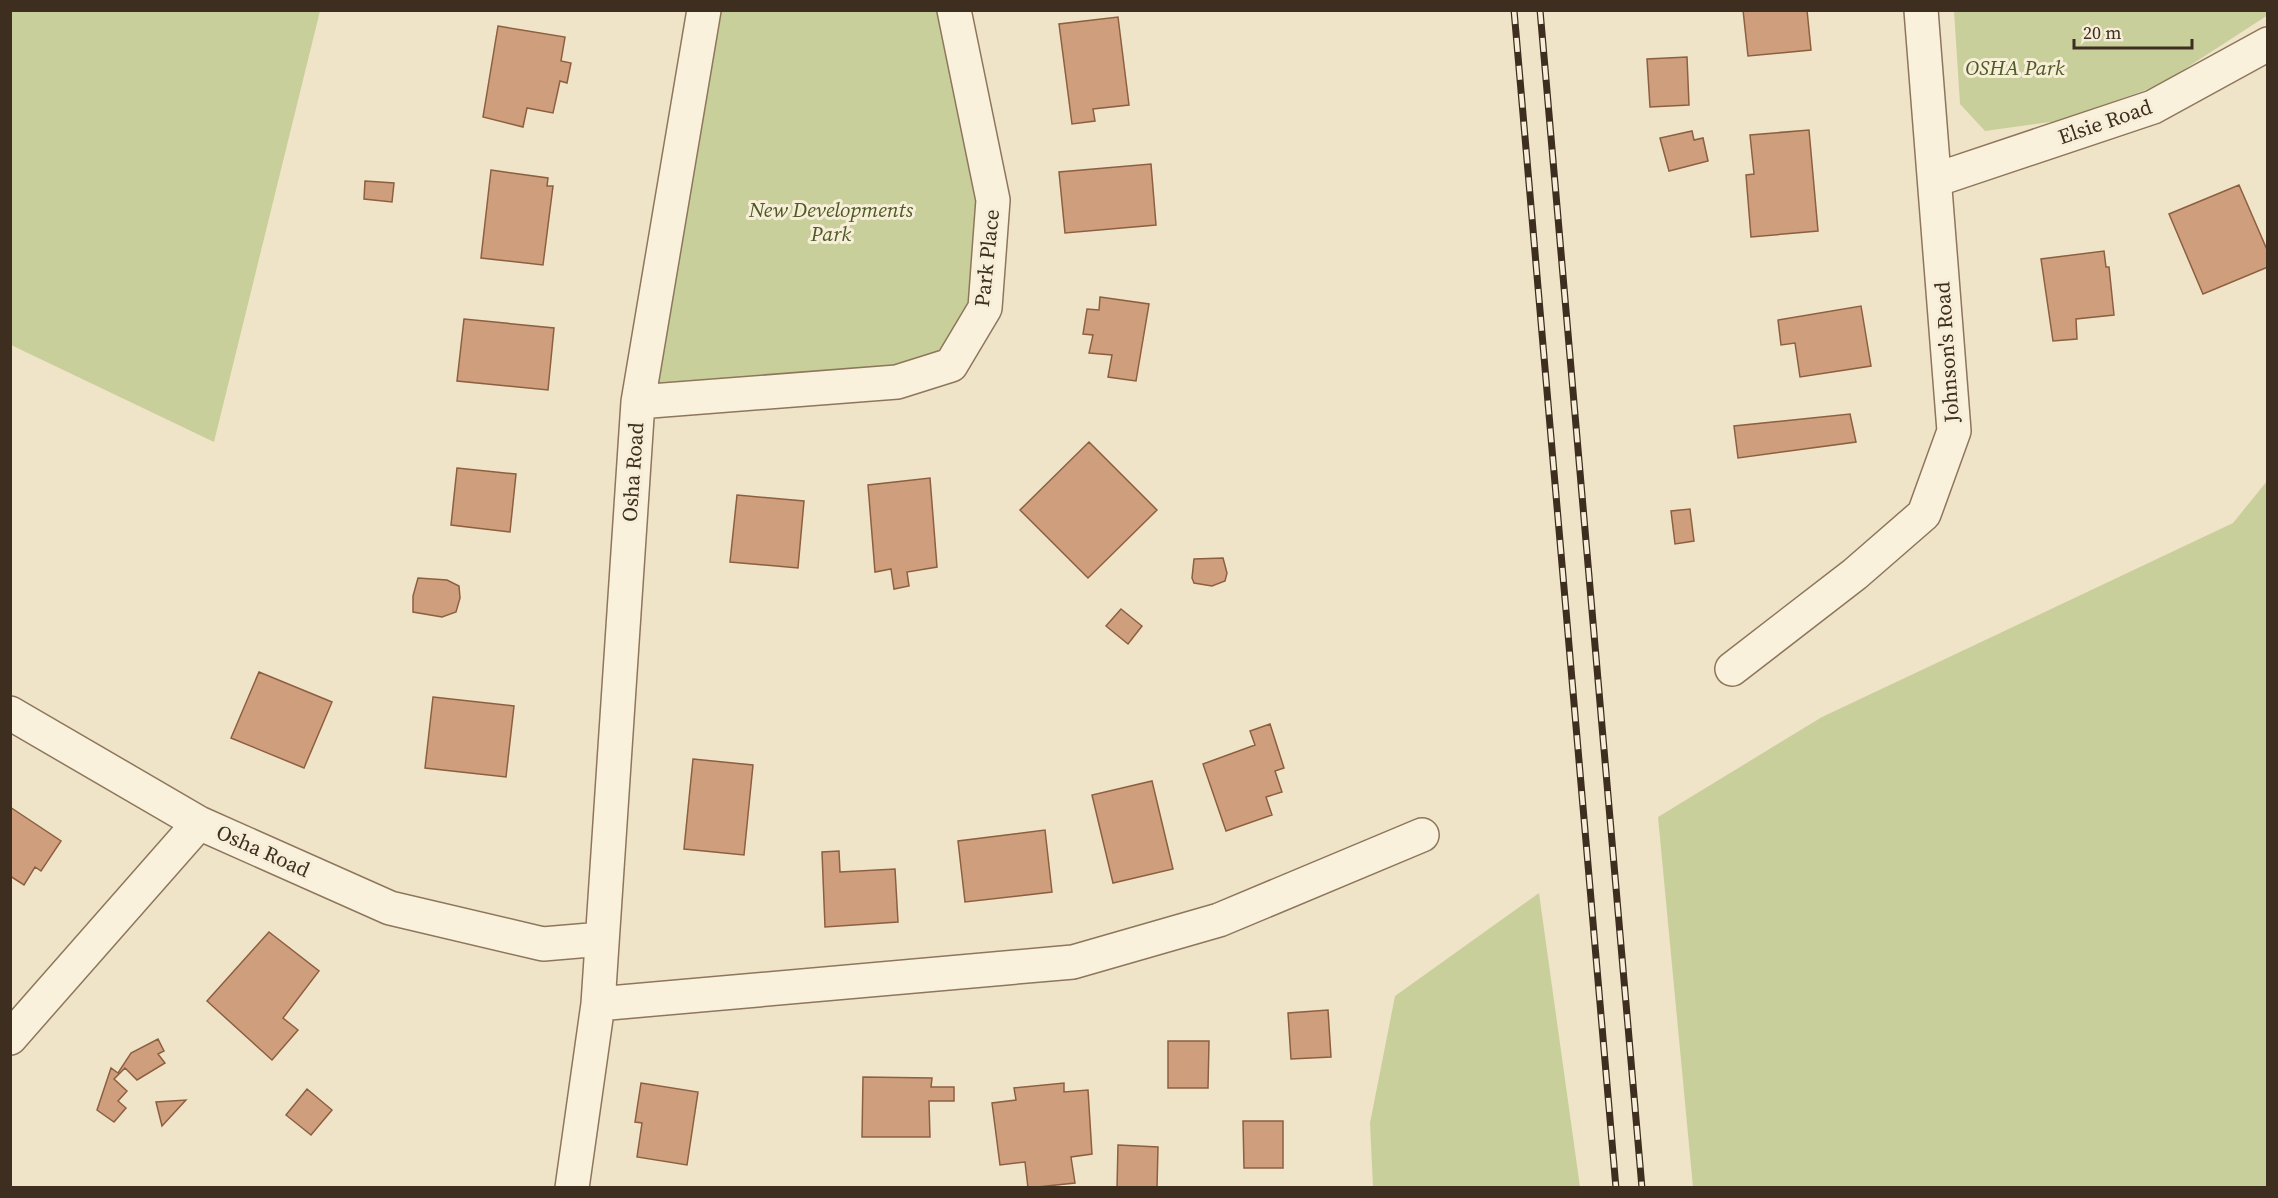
<svg xmlns="http://www.w3.org/2000/svg" width="2278" height="1198" viewBox="0 0 2278 1198" font-family="'Source Serif 4',serif">
	<rect width="100%" height="100%" fill="#f0e4c8"/>
	<path fill="#c9cf9b" d="M2267,10L2268,15L2160,85L2057,121L1985,131L1960,104L1954,11Z
		M10,11H320L214,442L11,345Z
		M704,11H954L993,200L985,308L951,365L638,402Z
		M2267,481V1187H1693L1658,817L1822,717L2233,523Z
		M1539,893L1580,1187H1373L1370,1123L1395,996Z"/>
	<path fill="#cf9f7d" stroke="#8d5f41" stroke-width="1.5" d="M1743,10H1807L1811,50L1748,56Z
		M1118,17L1129,105L1093,109L1095,121L1072,124L1059,24Z
		M498,26L565,37L561,61L571,63L567,83L560,81L553,113L527,108L523,127L483,117Z
		M1687,57L1689,105L1650,107L1647,59Z
		M1809,130L1818,231L1751,237L1746,175L1754,174L1750,135Z
		M1692,131L1694,140L1703,138L1708,161L1669,171L1660,138Z
		M1151,164L1156,225L1065,233L1059,172Z
		M491,170L548,178L547,186H553L543,265L481,258Z
		M365,181L394,183L392,202L364,199Z
		M2239,185L2268,252V267L2203,294L2169,214Z
		M2104,251L2106,267H2109L2114,315L2076,319L2077,339L2053,341L2041,259Z
		M1100,297L1149,304L1136,381L1108,377L1112,355L1089,353L1093,335L1083,334L1087,309L1099,310Z
		M1861,306L1871,366L1800,377L1795,343L1781,345L1778,320Z
		M464,319L554,328L548,390L457,381Z
		M1850,414L1856,442L1738,458L1734,426Z
		M1089,442L1157,510L1088,578L1020,510Z
		M457,468L516,474L510,532L451,525Z
		M930,478L937,567L907,572L909,586L894,589L891,569L875,572L868,485Z
		M737,495L804,501L798,568L730,562Z
		M1690,509L1694,541L1675,544L1671,511Z
		M1223,558L1227,573L1225,581L1212,586L1194,583L1192,578L1194,559Z
		M418,578L447,580L459,586L460,598L456,612L442,617L413,612V596Z
		M1121,609L1142,626L1128,644L1106,626Z
		M259,672L332,702L304,768L231,738Z
		M433,697L514,706L506,777L425,768Z
		M1270,724L1284,768L1275,771L1282,792L1266,797L1272,815L1226,831L1203,764L1255,745L1250,731Z
		M693,759L753,765L744,855L684,849Z
		M1152,781L1173,869L1113,883L1092,795Z
		M10,807L61,841L41,871L35,867L24,885L10,876Z
		M1045,830L1052,892L965,902L958,841Z
		M839,851L840,872L895,869L898,922L825,927L822,852Z
		M269,932L319,971L283,1018L298,1030L272,1060L207,1001Z
		M1328,1010L1331,1057L1291,1059L1288,1013Z
		M158,1039L164,1051L158,1054L165,1063L137,1080L125,1068L114,1079L127,1091L118,1101L126,1108L114,1122L97,1110L111,1068L118,1073L131,1053Z
		M1168,1041H1209L1208,1088H1168Z
		M863,1077L932,1078L931,1087H954V1101H929L930,1137H862Z
		M641,1083L698,1092L687,1165L637,1157L642,1123L635,1122Z
		M1064,1083V1092L1088,1090L1092,1154L1071,1157L1075,1183L1028,1188L1025,1162L1000,1165L992,1103L1016,1100L1014,1088Z
		M307,1089L332,1110L311,1135L286,1115Z
		M186,1100L162,1126L156,1102Z
		M1243,1121H1283V1168H1244Z
		M1118,1145L1158,1147L1157,1188H1117Z"/>
	<g fill="none" stroke-linecap="round" stroke-linejoin="round">
		<defs>
			<path id="minor" d="M1935,180L2153,107L2268,44
				M638,402L897,382L951,365L985,308L993,200L954,10
				M1732,669L1855,574L1924,514L1954,431L1921,10
				M10,713L199,823
				M598,1004L1073,962L1219,920L1422,835
				M10,1038L199,823L390,908L543,944L602,939
				M572,1188L598,1004L638,402L704,10"/>
		</defs>
		<use href="#minor" stroke="#8d765c" stroke-width="36"/>
		<use href="#minor" stroke="#faf1dc" stroke-width="33"/>
		<defs>
			<path id="rail" d="M1514,10L1616,1188
				M1540,10L1642,1188"/>
		</defs>
		<use href="#rail" stroke="#3d2e20" stroke-width="7"/>
		<use href="#rail" stroke="#f7eed8" stroke-width="4.5" stroke-dasharray="14" stroke-linecap="butt"/>
	</g>
	<g text-anchor="middle" stroke-width="6" stroke-linejoin="round" paint-order="stroke">
		<g font-size="21" font-style="italic" fill="#4d5a26" stroke="#f7eed8">
			<text x="2015" y="75">OSHA Park</text>
			<text x="831" y="217">New Developments<tspan x="831" dy="24">Park</tspan></text>
		</g>
		<g font-size="21" fill="#3d2e20" stroke="#f7eed8">
			<text transform="translate(2105 122) rotate(-19)" y="7">Elsie Road</text>
			<text transform="translate(987 258) rotate(-84)" y="7">Park Place</text>
			<text transform="translate(1947 352) rotate(-94)" y="7">Johnson's Road</text>
			<text transform="translate(633 472) rotate(-86)" y="7">Osha Road</text>
			<text transform="translate(263 851) rotate(24)" y="7">Osha Road</text>
		</g>
	</g>
	<rect width="2278" height="1198" fill="none" stroke="#3d2e20" stroke-width="24"/>
	<path d="M2074 39v9h118v-9" fill="none" stroke="#3d2e20" stroke-width="3"/>
	<text x="2083" y="39" font-size="18" fill="#3d2e20" stroke="#f7eed8" stroke-width="4.5" paint-order="stroke">20 m</text>
</svg>
